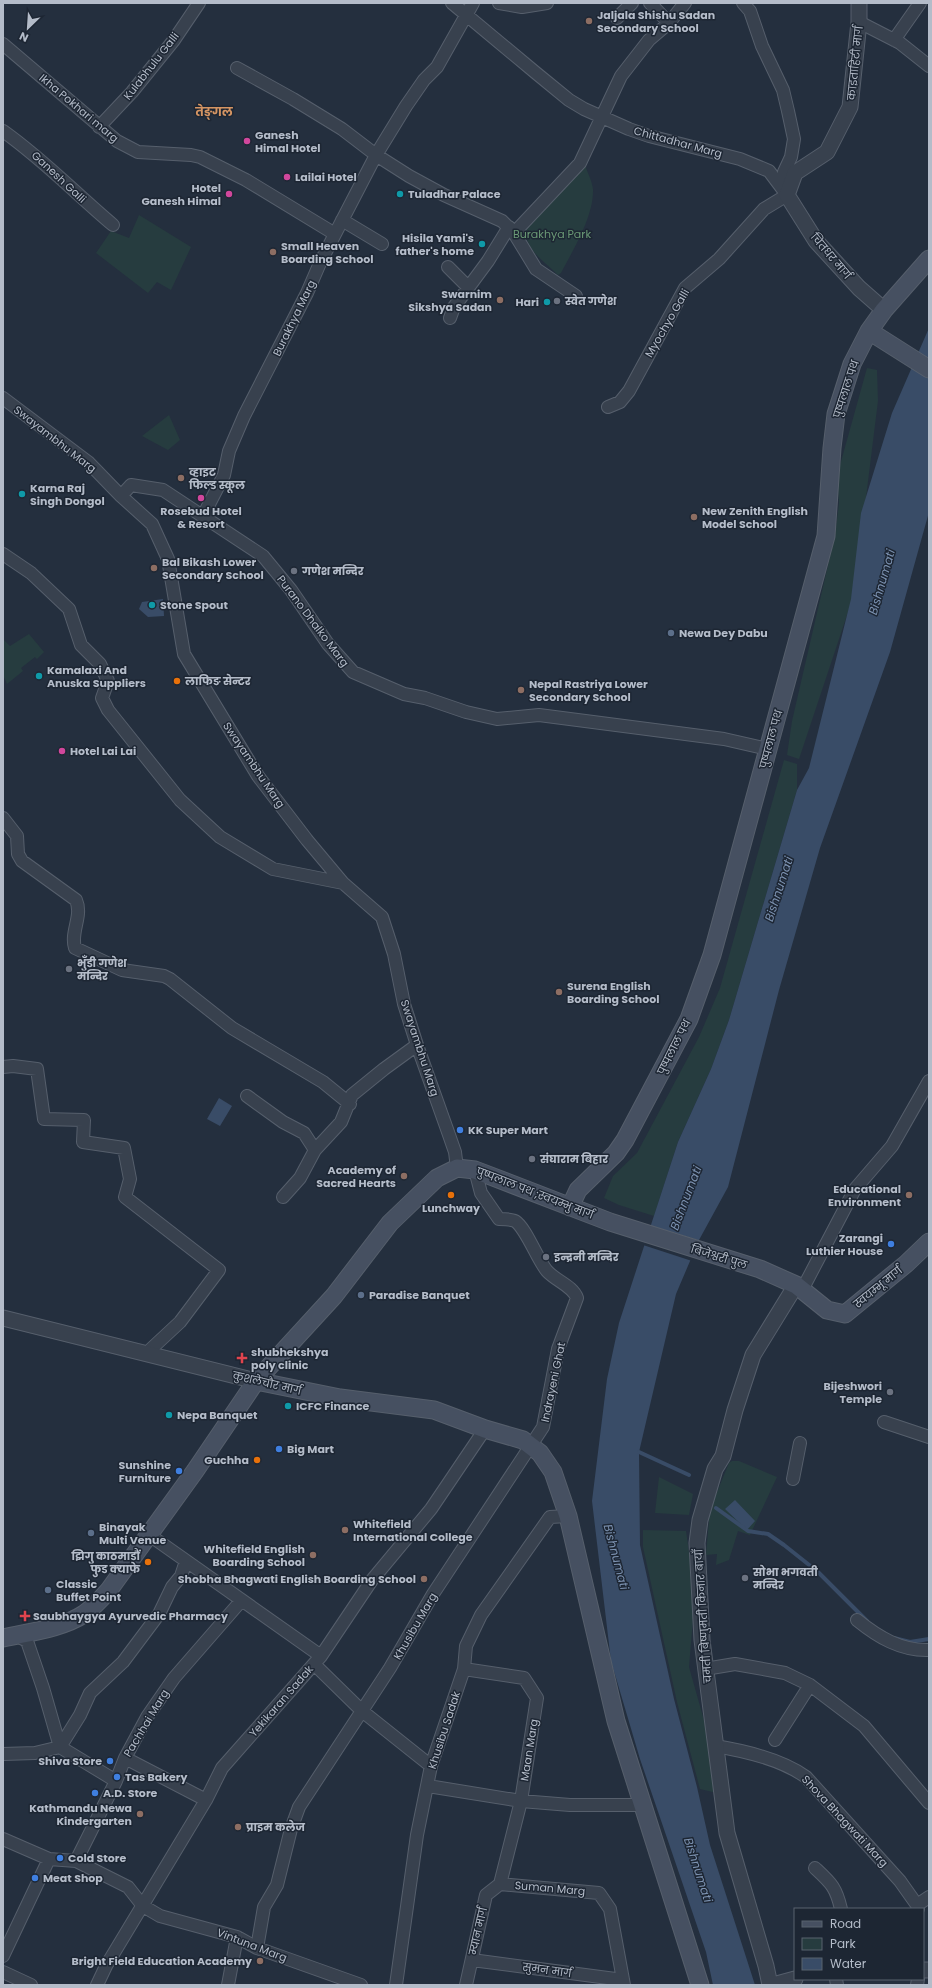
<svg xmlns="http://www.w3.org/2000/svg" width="932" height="1988" viewBox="0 0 932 1988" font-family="Poppins,'Noto Sans Devanagari',sans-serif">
	<rect width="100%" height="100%" fill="#242f3e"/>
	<path fill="#263c3f" d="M584,163C587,171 592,181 593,189C594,216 573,250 561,273L558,275C542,259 523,249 526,225Z
		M139,215L191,247L171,290L157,282L148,293L96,253L111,231L129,238Z
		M867,368L877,370L878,401L854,594L799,759L787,755L792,721L835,535L839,503L837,476Z
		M169,415L180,440L168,450L142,436Z
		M29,634L44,652L37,659L35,657L21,668L23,671L7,684L3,675V639L10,646Z
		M784,760L797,764V790L729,1020L711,1069L678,1142L654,1216L619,1205L604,1198L613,1176L637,1153L699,1037L720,988Z
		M732,1461H739L777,1477L750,1535L738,1531L729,1560L716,1565L717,1554L706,1555L710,1509L729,1463Z
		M659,1477L693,1494L689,1515L655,1513Z
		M643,1530L686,1531L695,1595L689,1667L725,1795L700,1789L677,1702L643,1547Z"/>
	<path fill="#394c67" d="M929,328V512L890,652L820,848L779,990L728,1187L699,1240L676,1294L639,1452L640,1545L674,1699L697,1787L710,1845L755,1985H713L706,1952L640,1759L611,1661L592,1501L607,1379L619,1323L678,1142L711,1069L729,1020L797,790L809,768L851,599L861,513L892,413Z
		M163,599L164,616L148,617L139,609L142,602Z
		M219,1098L232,1106L220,1126L207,1119Z
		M735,1500L755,1521L747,1530L725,1509Z"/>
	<path fill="#242f3e" d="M649,1225L701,1241L692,1261L643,1245Z"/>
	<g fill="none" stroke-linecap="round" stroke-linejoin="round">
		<path stroke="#394c67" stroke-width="4" d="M639,1452L689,1475
			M716,1508L748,1531L768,1534L784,1545L818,1572L867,1621
			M894,1638L910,1642L929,1639"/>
		<defs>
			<path id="minor" d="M452,3L536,73L569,100L584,109L629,129L649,136L740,159L769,171L787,195
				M499,3L522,7L547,3
				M650,3L669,23
				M743,3L750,11L762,46L783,90L788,111L794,139L791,157L784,172L787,193
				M617,18L632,3
				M859,22L900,43L929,66
				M894,40L920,3
				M3,44L117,141L138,152L191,155L200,157L246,180L335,234
				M237,68L293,99L342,129L376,155L409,176L444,195L502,221L514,233L536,269L576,296
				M99,127L132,92L174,40L199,3
				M3,131C44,160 75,193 113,225
				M342,220L382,244
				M514,233L580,163L621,76L649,40L669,23L685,3
				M448,267L468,287
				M450,318L454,307L488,261L509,227
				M3,398L88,462L121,496L152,524L168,559L184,654L258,776L307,840L343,883L382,917L394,954L404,1004L417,1045L448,1132L455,1152L457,1168
				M608,407L620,402L629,391L685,288L719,259L764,209L787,195
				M121,496L131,485L163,490L263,556L291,590L328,644L353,672L404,694L425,698L466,712L497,719L539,715L724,739L768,749
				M203,516L224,475L229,451L244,416L307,293L320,263L376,155L406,106L424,80L437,67L473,3
				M3,554L31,573L69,609L81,645L100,664L108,681L102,698L108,710L180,800L220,837L273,869L343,883
				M3,818L17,836L18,854L22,861L76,900C83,916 70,932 75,948L122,970L164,976L170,979L232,1028L323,1082L350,1104
				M3,1067L13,1066L37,1069L44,1119L84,1120L83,1142L124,1148L130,1179L125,1197L219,1270L180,1322L151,1349L148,1354
				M247,1096L283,1122L304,1133L315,1150
				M283,1197L300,1178L315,1150L341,1122L352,1095L384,1069L417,1045
				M802,1290L855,1189L892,1146L929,1081
				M884,1422L929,1437
				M793,1479L800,1443
				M148,1534L321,1656
				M857,1620C878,1637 901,1651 929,1650
				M16,1635L27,1641L43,1688L60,1747
				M314,1664L362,1711L431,1766
				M464,1669L524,1678L537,1698L521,1801L500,1884
				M705,1669L735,1664L785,1673L810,1685L864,1726L929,1803
				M775,1740L810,1685
				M715,1746C746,1751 781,1759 806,1777L900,1881L917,1905L918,1909
				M60,1747L80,1715L90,1693L123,1662L159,1614L172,1587L181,1576L186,1561
				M3,1754L35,1753L60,1747L116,1781
				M125,1758L206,1800
				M428,1786L521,1801L570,1805H644
				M3,1839L49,1859L76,1861L128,1887L143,1906L160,1916L237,1937L257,1948L361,1985
				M76,1861L116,1781L125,1758L147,1717L174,1678L241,1601
				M815,1868C831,1883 836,1887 841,1909
				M500,1884L599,1893L610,1909L624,1985
				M917,1905L929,1897
				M257,1948L264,1907L277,1885L291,1829L299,1807L390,1668L433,1594L543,1427L558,1349L577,1298C573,1286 556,1281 547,1271C537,1259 526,1228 515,1221C511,1219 504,1219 499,1219L481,1193L475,1170
				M3,1956L49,1859
				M472,1960L623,1980
				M3,1972L31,1985
				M836,1979L837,1985
				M97,1985L106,1966L206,1800L222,1768L321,1656L372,1580L431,1509L485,1429
				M228,1985L237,1937
				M396,1985L417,1835L431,1766L464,1669L466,1646L481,1615L550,1517L568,1516
				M466,1985L486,1895L500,1884
				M917,1985L918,1979"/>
			<path id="tertiary" d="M859,3V22L850,107L827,152L795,173L787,195L816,241L859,288L884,310
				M3,1318L256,1381
				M923,1970H929
				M770,1985L766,1966L727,1833L702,1640L697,1543L700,1520L715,1469L723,1456L735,1410L753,1355L796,1285
				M773,1985L795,1979"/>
			<path id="secondary" d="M869,331L929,369
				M570,1207L578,1190L616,1153L625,1140L689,1019L712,955L826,536L832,448L836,414L845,386L852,364L869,331L884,310L929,259
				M256,1381L340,1398L434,1410L485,1429L523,1440L540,1453L553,1472L568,1516L616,1721L700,1985
				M3,1638C29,1632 61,1629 84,1614C94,1607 101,1599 109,1590L195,1471L256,1381L334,1296L390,1223L437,1178L457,1168L475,1170L610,1222L760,1269L796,1285L827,1310L845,1314L906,1264L929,1242"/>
		</defs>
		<use href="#minor" stroke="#565f6c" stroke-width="14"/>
		<use href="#tertiary" stroke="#565f6c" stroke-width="17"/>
		<use href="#secondary" stroke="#565f6c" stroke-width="19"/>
		<use href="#minor" stroke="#38414e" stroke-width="12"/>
		<use href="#tertiary" stroke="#38414e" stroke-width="15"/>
		<use href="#secondary" stroke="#465061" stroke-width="17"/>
	</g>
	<g fill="#8d6e63" stroke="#1d2633" stroke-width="1.5">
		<circle cx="589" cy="21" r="4"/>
		<circle cx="273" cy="252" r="4"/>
		<circle cx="500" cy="300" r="4"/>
		<circle cx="181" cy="478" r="4"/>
		<circle cx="694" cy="517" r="4"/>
		<circle cx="154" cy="568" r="4"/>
		<circle cx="521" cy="690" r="4"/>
		<circle cx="559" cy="992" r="4"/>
		<circle cx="404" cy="1176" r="4"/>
		<circle cx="909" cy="1195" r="4"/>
		<circle cx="345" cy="1530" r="4"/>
		<circle cx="313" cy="1555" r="4"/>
		<circle cx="424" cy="1579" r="4"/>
		<circle cx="140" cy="1814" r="4"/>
		<circle cx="238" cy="1827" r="4"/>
		<circle cx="260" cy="1961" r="4"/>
	</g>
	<g fill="#d1479c" stroke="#1d2633" stroke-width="1.5">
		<circle cx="247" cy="141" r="4"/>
		<circle cx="287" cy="177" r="4"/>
		<circle cx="229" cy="194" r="4"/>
		<circle cx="201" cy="498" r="4"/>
		<circle cx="62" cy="751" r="4"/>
	</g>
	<g fill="#0f9aa8" stroke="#1d2633" stroke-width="1.5">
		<circle cx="400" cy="194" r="4"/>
		<circle cx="482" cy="244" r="4"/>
		<circle cx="547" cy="302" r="4"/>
		<circle cx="22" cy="494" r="4"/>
		<circle cx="152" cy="605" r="4"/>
		<circle cx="39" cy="676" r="4"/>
		<circle cx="288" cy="1406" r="4"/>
		<circle cx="169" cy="1415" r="4"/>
	</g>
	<g fill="#6b7280" stroke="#1d2633" stroke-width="1.5">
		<circle cx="557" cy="301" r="4"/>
		<circle cx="294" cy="571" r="4"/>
		<circle cx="69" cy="969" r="4"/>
		<circle cx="532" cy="1159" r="4"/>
		<circle cx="546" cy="1257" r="4"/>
		<circle cx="890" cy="1392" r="4"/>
		<circle cx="745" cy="1578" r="4"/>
	</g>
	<g fill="#5c6f8a" stroke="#1d2633" stroke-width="1.5">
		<circle cx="671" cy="633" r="4"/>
		<circle cx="361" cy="1295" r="4"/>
		<circle cx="91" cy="1533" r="4"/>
		<circle cx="48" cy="1590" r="4"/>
	</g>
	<g fill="#e8710a" stroke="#1d2633" stroke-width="1.5">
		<circle cx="177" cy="681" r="4"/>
		<circle cx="451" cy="1195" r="4"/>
		<circle cx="257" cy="1460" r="4"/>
		<circle cx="148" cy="1562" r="4"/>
	</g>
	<g fill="#3f7fe0" stroke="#1d2633" stroke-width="1.5">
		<circle cx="460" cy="1130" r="4"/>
		<circle cx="891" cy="1244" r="4"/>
		<circle cx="279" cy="1449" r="4"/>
		<circle cx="179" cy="1471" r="4"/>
		<circle cx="110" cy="1761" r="4"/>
		<circle cx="117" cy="1777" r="4"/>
		<circle cx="95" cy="1793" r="4"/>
		<circle cx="60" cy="1858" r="4"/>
		<circle cx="35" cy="1878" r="4"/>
	</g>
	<g fill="#e0444e" stroke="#1d2633" stroke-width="1.5">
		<path d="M240 1352h4v4h4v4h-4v4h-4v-4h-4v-4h4z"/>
		<path d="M23 1610h4v4h4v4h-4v4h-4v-4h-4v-4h4z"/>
	</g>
	<g text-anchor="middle" stroke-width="3" stroke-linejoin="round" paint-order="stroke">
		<g font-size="11" font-weight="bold" fill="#b4bcc9" stroke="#1d2633" text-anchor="start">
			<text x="597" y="19">Jaljala Shishu Sadan<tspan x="597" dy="13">Secondary School</tspan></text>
			<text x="255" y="139">Ganesh<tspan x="255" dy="13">Himal Hotel</tspan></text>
			<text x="295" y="181">Lailai Hotel</text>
			<text x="221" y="192" text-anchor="end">Hotel<tspan x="221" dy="13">Ganesh Himal</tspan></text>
			<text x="408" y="198">Tuladhar Palace</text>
			<text x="474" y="242" text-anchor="end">Hisila Yami's<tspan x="474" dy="13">father's home</tspan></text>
			<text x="281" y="250">Small Heaven<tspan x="281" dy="13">Boarding School</tspan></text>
			<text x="492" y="298" text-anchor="end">Swarnim<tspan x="492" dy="13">Sikshya Sadan</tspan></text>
			<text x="565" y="305">स्वेत गणेश</text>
			<text x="539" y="306" text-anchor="end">Hari</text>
			<text x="189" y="476">व्हाइट<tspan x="189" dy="13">फिल्ड स्कूल</tspan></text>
			<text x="30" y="492">Karna Raj<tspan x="30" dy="13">Singh Dongol</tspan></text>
			<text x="201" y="515" text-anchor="middle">Rosebud Hotel<tspan x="201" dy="13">&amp; Resort</tspan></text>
			<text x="702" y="515">New Zenith English<tspan x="702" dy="13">Model School</tspan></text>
			<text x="162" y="566">Bal Bikash Lower<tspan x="162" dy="13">Secondary School</tspan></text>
			<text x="302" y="575">गणेश मन्दिर</text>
			<text x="160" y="609">Stone Spout</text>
			<text x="679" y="637">Newa Dey Dabu</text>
			<text x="47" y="674">Kamalaxi And<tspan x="47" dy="13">Anuska Suppliers</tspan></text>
			<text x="185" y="685">लाफिङ सेन्टर</text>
			<text x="529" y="688">Nepal Rastriya Lower<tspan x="529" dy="13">Secondary School</tspan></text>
			<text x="70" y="755">Hotel Lai Lai</text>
			<text x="77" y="967">भुँडी गणेश<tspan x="77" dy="13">मन्दिर</tspan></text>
			<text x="567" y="990">Surena English<tspan x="567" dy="13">Boarding School</tspan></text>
			<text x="468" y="1134">KK Super Mart</text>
			<text x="540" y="1163">संघाराम बिहार</text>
			<text x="396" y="1174" text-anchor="end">Academy of<tspan x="396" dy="13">Sacred Hearts</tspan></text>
			<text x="901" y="1193" text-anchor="end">Educational<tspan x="901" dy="13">Environment</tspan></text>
			<text x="451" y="1212" text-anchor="middle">Lunchway</text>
			<text x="883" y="1242" text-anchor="end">Zarangi<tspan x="883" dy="13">Luthier House</tspan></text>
			<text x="554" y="1261">इन्द्रनी मन्दिर</text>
			<text x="369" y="1299">Paradise Banquet</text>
			<text x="251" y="1356">shubhekshya<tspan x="251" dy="13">poly clinic</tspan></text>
			<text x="882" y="1390" text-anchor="end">Bijeshwori<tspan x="882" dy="13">Temple</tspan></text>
			<text x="296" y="1410">ICFC Finance</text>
			<text x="177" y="1419">Nepa Banquet</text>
			<text x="287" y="1453">Big Mart</text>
			<text x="249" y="1464" text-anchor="end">Guchha</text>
			<text x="171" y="1469" text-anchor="end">Sunshine<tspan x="171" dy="13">Furniture</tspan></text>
			<text x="353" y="1528">Whitefield<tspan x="353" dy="13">International College</tspan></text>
			<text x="99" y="1531">Binayak<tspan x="99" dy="13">Multi Venue</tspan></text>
			<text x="305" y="1553" text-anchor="end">Whitefield English<tspan x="305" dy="13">Boarding School</tspan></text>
			<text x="140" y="1560" text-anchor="end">झिगु काठमाडौं<tspan x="140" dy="13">फुड क्याफे</tspan></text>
			<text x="753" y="1576">सोभा भगवती<tspan x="753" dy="13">मन्दिर</tspan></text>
			<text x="416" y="1583" text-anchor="end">Shobha Bhagwati English Boarding School</text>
			<text x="56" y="1588">Classic<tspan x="56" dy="13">Buffet Point</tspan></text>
			<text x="33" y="1620">Saubhaygya Ayurvedic Pharmacy</text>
			<text x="102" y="1765" text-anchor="end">Shiva Store</text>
			<text x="125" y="1781">Tas Bakery</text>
			<text x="103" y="1797">A.D. Store</text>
			<text x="132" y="1812" text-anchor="end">Kathmandu Newa<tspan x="132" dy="13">Kindergarten</tspan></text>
			<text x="246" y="1831">प्राइम कलेज</text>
			<text x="68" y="1862">Cold Store</text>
			<text x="43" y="1882">Meat Shop</text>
			<text x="252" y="1965" text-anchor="end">Bright Field Education Academy</text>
		</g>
		<g font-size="11" fill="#b4bcc9" stroke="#1d2633">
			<text transform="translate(855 63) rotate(-84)" y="4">काइताहिटी मार्ग</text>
			<text transform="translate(151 66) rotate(-52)" y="4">Kulabhulu Galli</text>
			<text transform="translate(79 108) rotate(40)" y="4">Ikha Pokhari marg</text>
			<text transform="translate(678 142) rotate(15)" y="4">Chittadhar Marg</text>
			<text transform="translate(59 177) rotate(43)" y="4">Ganesh Galli</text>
			<text transform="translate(831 256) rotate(50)" y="4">चितधर मार्ग</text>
			<text transform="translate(294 318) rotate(-64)" y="4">Burakhya Marg</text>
			<text transform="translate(667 323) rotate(-60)" y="4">Myochyo Galli</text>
			<text transform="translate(846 389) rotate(-72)" y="4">पुष्पलाल पथ</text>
			<text transform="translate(55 439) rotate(38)" y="4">Swayambhu Marg</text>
			<text transform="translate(313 621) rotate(53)" y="4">Purano Dhalko Marg</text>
			<text transform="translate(771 739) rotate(-75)" y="4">पुष्पलाल पथ</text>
			<text transform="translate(254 765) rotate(56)" y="4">Swayambhu Marg</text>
			<text transform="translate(674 1047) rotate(-63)" y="4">पुष्पलाल पथ</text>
			<text transform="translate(420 1048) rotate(72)" y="4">Swayambhu Marg</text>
			<text transform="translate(535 1193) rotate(21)" y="4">पुष्पलाल पथ ;स्वयम्भु मार्ग</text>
			<text transform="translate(719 1257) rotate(17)" y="4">बिजेश्वरी पुल</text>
			<text transform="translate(878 1287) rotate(-39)" y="4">स्वयम्भू मार्ग</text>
			<text transform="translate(553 1382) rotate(-78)" y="4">Indrayeni Ghat</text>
			<text transform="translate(267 1383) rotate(13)" y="4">कुशलेचौर मार्ग</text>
			<text transform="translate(703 1616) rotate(-94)" y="4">चमती बिष्णुमती किनार बायाँ</text>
			<text transform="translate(415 1626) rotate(-60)" y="4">Khusibu Marg</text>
			<text transform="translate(281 1701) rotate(-49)" y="4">Yekikaran Sadak</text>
			<text transform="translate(146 1723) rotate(-59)" y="4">Pachhai Marg</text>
			<text transform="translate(444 1730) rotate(-72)" y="4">Khusibu Sadak</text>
			<text transform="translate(529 1750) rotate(-81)" y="4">Maan Marg</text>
			<text transform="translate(845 1821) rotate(47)" y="4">Shova Bhagwati Marg</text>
			<text transform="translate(550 1888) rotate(5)" y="4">Suman Marg</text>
			<text transform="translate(478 1931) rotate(-77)" y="4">म्यान मार्ग</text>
			<text transform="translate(252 1945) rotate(21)" y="4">Vintuna Marg</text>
			<text transform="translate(547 1970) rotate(8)" y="4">सुमन मार्ग</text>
		</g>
		<g font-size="11" fill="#6b9a76" stroke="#1d2633">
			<text x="552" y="238">Burakhya Park</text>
		</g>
		<g font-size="12" font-weight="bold" fill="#d59563" stroke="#1d2633">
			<text x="214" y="116">तेङ्गल</text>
		</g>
		<g font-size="12" font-style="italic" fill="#7c92b1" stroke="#1d2633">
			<text transform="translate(882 582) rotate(-74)" y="4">Bishnumati</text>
			<text transform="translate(779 889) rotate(-72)" y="4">Bishnumati</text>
			<text transform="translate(686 1198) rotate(-69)" y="4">Bishnumati</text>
			<text transform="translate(616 1557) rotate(75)" y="4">Bishnumati</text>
			<text transform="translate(698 1870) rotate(72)" y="4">Bishnumati</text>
		</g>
	</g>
	<rect width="932" height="1988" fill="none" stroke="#b4bcc9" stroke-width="8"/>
	<rect x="794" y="1908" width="130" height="72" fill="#1d2633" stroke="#59626f"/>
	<rect x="802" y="1921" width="20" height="6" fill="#465061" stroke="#59626f"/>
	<text x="830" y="1928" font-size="12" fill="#b4bcc9">Road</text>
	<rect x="802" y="1938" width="20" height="12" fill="#263c3f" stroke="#59626f"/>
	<text x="830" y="1948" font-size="12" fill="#b4bcc9">Park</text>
	<rect x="802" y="1958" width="20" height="12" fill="#394c67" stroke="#59626f"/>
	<text x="830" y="1968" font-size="12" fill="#b4bcc9">Water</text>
	<g transform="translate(28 28) rotate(205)" stroke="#1d2633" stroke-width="3" paint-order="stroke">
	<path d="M0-3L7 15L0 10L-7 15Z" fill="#b4bcc9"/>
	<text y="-6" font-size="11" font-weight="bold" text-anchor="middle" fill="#b4bcc9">N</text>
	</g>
</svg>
